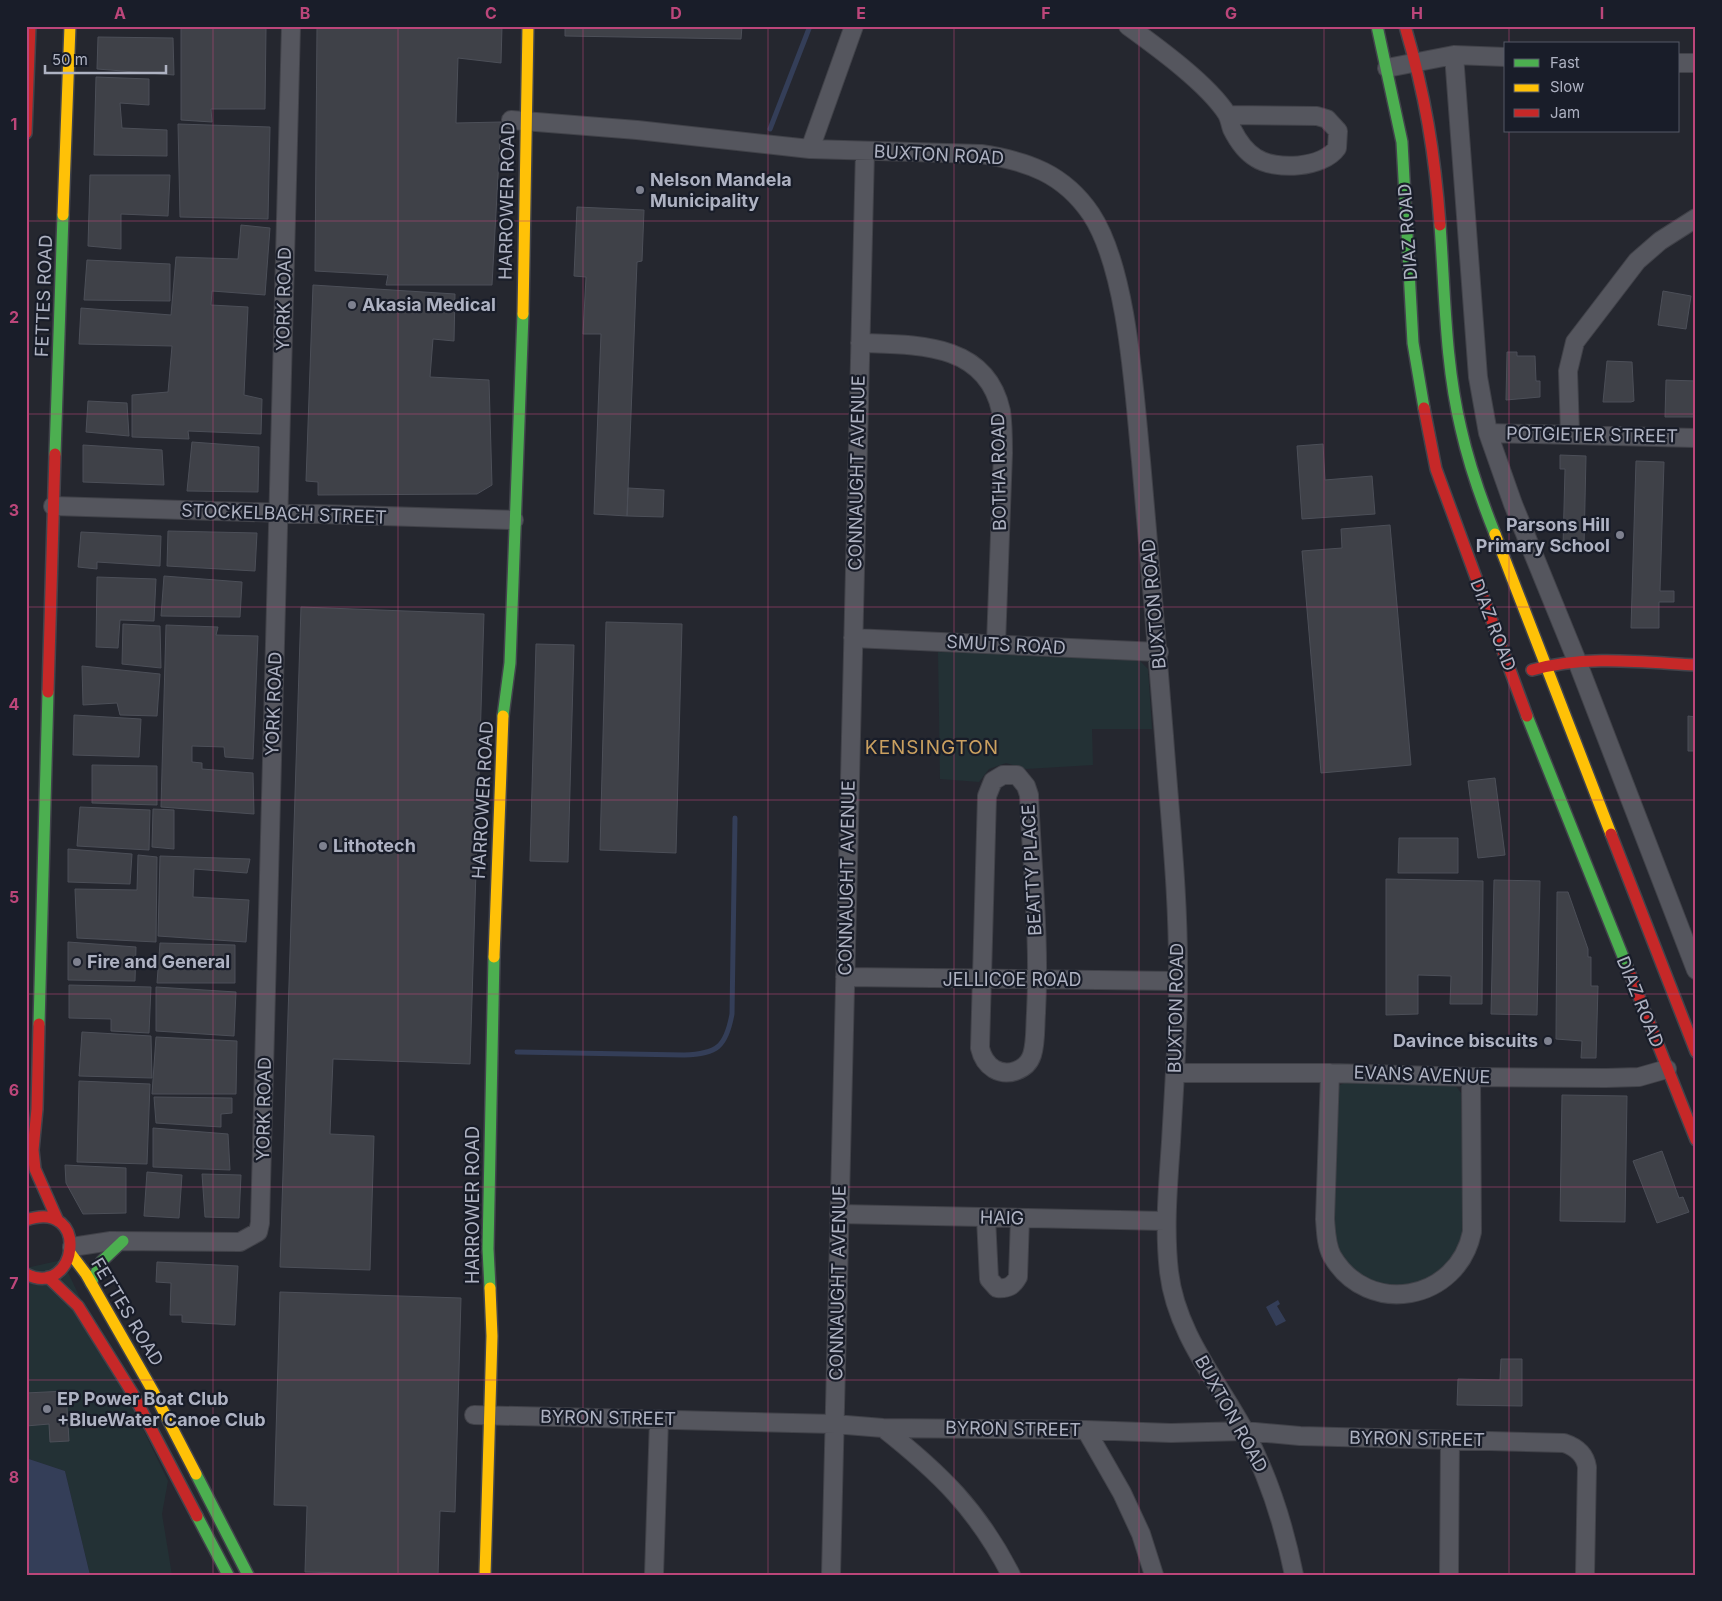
<svg xmlns="http://www.w3.org/2000/svg" width="1722" height="1601" viewBox="0 0 1722 1601" font-family="Inter,sans-serif">
	<rect width="100%" height="100%" fill="#25272f"/>
	<path fill="#233135" d="M938,652L1135,656L1148,669L1152,729H1092L1093,765L1026,769L1006,763L989,769L979,782L940,779Z
		M1349,1081L1453,1082L1461,1093L1464,1241C1454,1263 1432,1282 1407,1286C1386,1288 1349,1276 1340,1256C1329,1230 1333,1203 1334,1176C1334,1148 1335,1120 1335,1092L1340,1085Z
		M62,1260L168,1481L162,1514L172,1575H90L65,1471L26,1458V1268Z"/>
	<path fill="#343e58" d="M1278,1300L1280,1304L1277,1306L1286,1321L1276,1326L1266,1307Z
		M26,1458L65,1471L90,1575H26Z"/>
	<g fill="none" stroke-linecap="round" stroke-linejoin="round">
		<path stroke="#343e58" stroke-width="5" d="M770,129L810,26
			M517,1052L684,1055C717,1054 726,1047 732,1014L735,818"/>
	</g>
	<path fill="#3f4148" stroke="#4c4f58" d="M181,26L266,28L265,109H211L212,122L181,120Z
		M317,26H502L501,63L458,58L456,123L501,122L492,285H386L388,275L315,271Z
		M565,26H742L741,39L565,36Z
		M98,37L173,38L174,75L97,69Z
		M96,77L149,79V105L120,103L122,128L167,130V156L94,155Z
		M178,124L270,127L268,219L180,217Z
		M90,175H170L168,216L121,214V249L88,246Z
		M577,207L644,210L642,261L637,262L627,516L594,514L601,334H583L586,277L574,276Z
		M241,225L270,228L265,295L212,291L211,305L248,307L244,395L262,399L261,434L188,431L189,439L132,437V395L168,392L172,346L79,344L81,308L171,315L176,257L238,259Z
		M87,260L170,264V301L84,300Z
		M313,285L455,294L454,341L433,339L430,377L489,380L492,485L477,494L318,495V482L306,481Z
		M1663,291L1691,296L1686,329L1658,325Z
		M1507,352H1517V356H1535L1536,381H1540V397L1506,400Z
		M1607,361L1632,362L1634,401L1631,402H1603Z
		M1666,380L1696,381V417H1665Z
		M88,401L127,403L129,436L86,432Z
		M192,442L259,447L258,492L187,491Z
		M1323,444L1325,480L1372,476L1375,514L1302,519L1297,446Z
		M83,445L162,450L164,485L83,482Z
		M1560,455L1586,456L1584,547H1563L1565,469H1560Z
		M1636,461L1664,462L1660,591H1674V602H1659V628H1631Z
		M628,488L664,490L663,517L627,516Z
		M1390,525L1411,765L1321,773L1302,551L1342,548L1341,529Z
		M168,531L257,533L255,571L167,566Z
		M81,532L161,536L160,566L97,562V569L78,567Z
		M164,576L242,582L240,617L161,616Z
		M97,577L156,579L154,621L120,620L118,648L96,647Z
		M301,607L484,614L470,1064L333,1059L330,1134L374,1136L370,1270L280,1267Z
		M606,622L682,624L676,853L600,850Z
		M123,624L160,626L161,668L122,664Z
		M166,625L218,627L216,635L258,636L253,759L225,757L224,747L192,746V762L202,763V769L253,773L254,814L161,807Z
		M536,644L574,645L568,862L530,861Z
		M82,666L160,674L157,716L120,715L117,703L83,705Z
		M74,715L141,719L139,757L73,755Z
		M1688,716L1696,717V751H1688Z
		M92,765L157,766V805L92,803Z
		M1495,778L1505,855L1478,858L1468,781Z
		M80,807L150,810L149,850L77,846Z
		M153,809L174,810V849L152,847Z
		M1399,838H1458V873H1398Z
		M68,849L132,854L130,884L68,882Z
		M138,855L157,857L156,942L77,938L75,889L137,890Z
		M160,856L250,859L247,873L194,869L193,897L249,900L246,942L158,936Z
		M1386,879L1483,881L1482,1004H1450L1451,976L1418,975V1014L1386,1015Z
		M1494,880L1540,881L1537,1015L1491,1014Z
		M1557,892H1568L1588,949V957H1591V986H1598L1596,1058H1581L1582,1041L1556,1039Z
		M68,942L136,947L135,981L68,980Z
		M160,943L235,945V983H157Z
		M69,985L151,987L149,1033L111,1031V1019L69,1018Z
		M156,987L236,992L234,1036L156,1031Z
		M82,1032L151,1036L152,1078L79,1076Z
		M156,1037L237,1041L236,1094H152Z
		M79,1081L150,1084L147,1164L77,1162Z
		M1562,1095L1627,1096L1625,1222L1560,1221Z
		M154,1097L232,1098V1113L221,1114V1127L156,1123Z
		M153,1128L228,1134L230,1170L153,1167Z
		M1662,1151L1679,1198L1683,1197L1689,1212L1657,1223L1633,1161Z
		M65,1165L126,1168V1213L83,1214L66,1183Z
		M147,1172L182,1175L179,1218L144,1216Z
		M202,1174L241,1175L239,1218L205,1217Z
		M157,1262L238,1266L235,1325L182,1322V1315H170L171,1283L156,1282Z
		M280,1292L461,1298L455,1512L440,1511L438,1575L305,1572L307,1506L274,1505Z
		M1501,1359H1522V1406L1457,1405L1458,1379L1500,1380Z
		M66,1391L69,1441L50,1442L49,1424L26,1426V1393Z"/>
	<g fill="none" stroke-linecap="round" stroke-linejoin="round">
		<defs>
			<path id="street" d="M1128,26C1157,47 1208,84 1227,114C1230,119 1230,124 1232,129C1237,139 1246,152 1256,158C1276,171 1323,168 1337,148L1338,131L1327,119L1317,116L1228,115
				M1454,55L1478,377L1488,433L1513,504L1577,661L1696,970
				M1678,63H1696
				M1387,68L1454,55L1506,57
				M511,120L637,130L810,149L981,154C1028,161 1064,174 1091,214C1128,270 1134,393 1141,461C1149,553 1157,644 1164,736C1170,818 1179,899 1178,981C1178,1035 1174,1088 1171,1142C1168,1186 1164,1228 1169,1272C1176,1332 1216,1379 1244,1430C1268,1475 1284,1525 1294,1575
				M810,149L854,26
				M860,343C916,345 986,342 1001,411C1003,425 1003,440 1003,453L996,644
				M1488,433L1696,438
				M1570,434L1568,371L1575,342L1637,261L1660,241L1696,218
				M53,506L514,520
				M853,638L1159,652
				M1003,775H1017L1026,786L1029,795C1032,867 1040,941 1036,1013C1035,1026 1036,1043 1032,1055C1027,1070 1008,1077 994,1069C986,1064 982,1057 980,1048L987,796L993,781Z
				M845,977L1178,981
				M1175,1073H1330L1471,1077L1606,1078L1639,1077L1667,1069
				M1330,1073L1325,1219C1326,1231 1326,1245 1332,1256C1368,1318 1458,1301 1472,1232L1471,1077
				M839,1214L1165,1221
				M986,1218L989,1279L997,1288C1008,1289 1013,1286 1018,1277L1020,1218
				M72,1247L111,1241L240,1242L258,1232L260,1223L291,26
				M474,1415L834,1424L883,1428L1086,1430L1171,1433L1244,1431L1300,1436L1564,1443C1576,1447 1585,1454 1587,1467L1585,1575
				M883,1428C940,1473 978,1510 1011,1575
				M1086,1430L1122,1493L1141,1534L1154,1575
				M654,1575L659,1419
				M831,1575L865,151
				M1449,1575L1450,1441"/>
			<path id="fast" d="M1377,26L1402,142L1413,343L1424,408
				M1440,225C1445,292 1445,363 1461,429C1469,465 1481,499 1495,534
				M55,454L63,215
				M503,716L510,663L523,314
				M1527,716L1628,969
				M39,1024L48,692
				M91,1283L102,1261L123,1241
				M490,1288L488,1249L494,957
				M196,1474L248,1575
				M197,1516L228,1575"/>
			<path id="slow" d="M63,215L70,26
				M523,314L528,26
				M1495,534L1611,834
				M494,957L503,716
				M71,1254L86,1274L154,1393L196,1474
				M485,1575L492,1336L490,1288"/>
			<path id="jam" d="M1405,26C1425,94 1435,154 1440,225
				M26,133L30,26
				M1424,408L1436,469L1527,716
				M1532,670C1586,655 1641,662 1696,665
				M48,692L55,454
				M1611,834L1696,1052
				M1628,969L1696,1140
				M39,1024L37,1109L33,1150L35,1169L58,1221
				M26,1220C92,1198 77,1300 26,1274
				M48,1277L78,1306L133,1394L197,1516"/>
		</defs>
		<use href="#street" stroke="#414249" stroke-width="20"/>
		<use href="#fast" stroke="#42444c" stroke-width="14"/>
		<use href="#slow" stroke="#42444c" stroke-width="14"/>
		<use href="#jam" stroke="#42444c" stroke-width="14"/>
		<use href="#street" stroke="#55565e" stroke-width="18"/>
		<use href="#fast" stroke="#4caf50" stroke-width="11"/>
		<use href="#slow" stroke="#ffc107" stroke-width="11"/>
		<use href="#jam" stroke="#c62828" stroke-width="11"/>
	</g>
	<path fill="none" stroke="#bc467a" stroke-width="1" stroke-opacity="0.55" d="M213,26V1575M398,26V1575M583,26V1575M768,26V1575M954,26V1575M1139,26V1575M1324,26V1575M1509,26V44M1509,131V1575M26,221H1696M26,414H1696M26,607H1696M26,800H1696M26,994H1696M26,1187H1696M26,1380H1696"/>
	<g fill="#7e818f" stroke="#191d29" stroke-width="2">
		<circle cx="640" cy="190" r="5"/>
		<circle cx="352" cy="305" r="5"/>
		<circle cx="1620" cy="535" r="5"/>
		<circle cx="323" cy="846" r="5"/>
		<circle cx="77" cy="962" r="5"/>
		<circle cx="1548" cy="1041" r="5"/>
		<circle cx="47" cy="1409" r="5"/>
	</g>
	<g text-anchor="middle" stroke-width="4.5" stroke-linejoin="round" paint-order="stroke">
		<g font-size="18" fill="#aeb2c2" stroke="#191d29">
			<text transform="translate(939 155) rotate(3)" y="6">BUXTON ROAD</text>
			<text transform="translate(507 201) rotate(-89)" y="6">HARROWER ROAD</text>
			<text transform="translate(1408 232) rotate(-94)" y="6">DIAZ ROAD</text>
			<text transform="translate(44 296) rotate(-88)" y="6">FETTES ROAD</text>
			<text transform="translate(284 299) rotate(-89)" y="6">YORK ROAD</text>
			<text transform="translate(1592 435) rotate(1)" y="6">POTGIETER STREET</text>
			<text transform="translate(999 472) rotate(-91)" y="6">BOTHA ROAD</text>
			<text transform="translate(857 473) rotate(-89)" y="6">CONNAUGHT AVENUE</text>
			<text transform="translate(284 514) rotate(2)" y="6">STOCKELBACH STREET</text>
			<text transform="translate(1154 604) rotate(-95)" y="6">BUXTON ROAD</text>
			<text transform="translate(1493 625) rotate(69)" y="6">DIAZ ROAD</text>
			<text transform="translate(1006 645) rotate(3)" y="6">SMUTS ROAD</text>
			<text transform="translate(274 704) rotate(-88)" y="6">YORK ROAD</text>
			<text transform="translate(483 800) rotate(-87)" y="6">HARROWER ROAD</text>
			<text transform="translate(1032 870) rotate(-93)" y="6">BEATTY PLACE</text>
			<text transform="translate(847 878) rotate(-89)" y="6">CONNAUGHT AVENUE</text>
			<text x="1012" y="986">JELLICOE ROAD</text>
			<text transform="translate(1640 1002) rotate(68)" y="6">DIAZ ROAD</text>
			<text transform="translate(1176 1008) rotate(-89)" y="6">BUXTON ROAD</text>
			<text transform="translate(1422 1075) rotate(2)" y="6">EVANS AVENUE</text>
			<text transform="translate(264 1109) rotate(-89)" y="6">YORK ROAD</text>
			<text transform="translate(473 1205) rotate(-90)" y="6">HARROWER ROAD</text>
			<text transform="translate(1002 1218) rotate(1)" y="6">HAIG</text>
			<text transform="translate(838 1283) rotate(-89)" y="6">CONNAUGHT AVENUE</text>
			<text transform="translate(127 1312) rotate(59)" y="6">FETTES ROAD</text>
			<text transform="translate(1231 1414) rotate(61)" y="6">BUXTON ROAD</text>
			<text transform="translate(608 1418) rotate(1)" y="6">BYRON STREET</text>
			<text transform="translate(1013 1429) rotate(1)" y="6">BYRON STREET</text>
			<text transform="translate(1417 1439) rotate(1)" y="6">BYRON STREET</text>
		</g>
		<g font-size="18" font-weight="bold" fill="#aeb2c2" stroke="#191d29" text-anchor="start">
			<text x="650" y="186">Nelson Mandela<tspan x="650" dy="21">Municipality</tspan></text>
			<text x="362" y="311">Akasia Medical</text>
			<text x="1610" y="531" text-anchor="end">Parsons Hill<tspan x="1610" dy="21">Primary School</tspan></text>
			<text x="333" y="852">Lithotech</text>
			<text x="87" y="968">Fire and General</text>
			<text x="1538" y="1047" text-anchor="end">Davince biscuits</text>
			<text x="57" y="1405">EP Power Boat Club<tspan x="57" dy="21">+BlueWater Canoe Club</tspan></text>
		</g>
		<g font-size="19" letter-spacing="1" fill="#caa060" stroke="#191d29">
			<text x="932" y="754">KENSINGTON</text>
		</g>
	</g>
	<rect width="1722" height="1601" fill="none" stroke="#191d29" stroke-width="55"/>
	<rect x="1504" y="42" width="175" height="90" fill="#191d29" stroke="#555966"/>
	<rect x="1514" y="59" width="25" height="8" fill="#4caf50" stroke="#555966"/>
	<text x="1550" y="68" font-size="15" fill="#aeb2c2">Fast</text>
	<rect x="1514" y="84" width="25" height="8" fill="#ffc107" stroke="#555966"/>
	<text x="1550" y="92" font-size="15" fill="#aeb2c2">Slow</text>
	<rect x="1514" y="109" width="25" height="8" fill="#c62828" stroke="#555966"/>
	<text x="1550" y="118" font-size="15" fill="#aeb2c2">Jam</text>
	<path d="M45 65v8h121v-8" fill="none" stroke="#aeb2c2" stroke-width="2.5"/>
	<text x="52" y="65" font-size="15" fill="#aeb2c2" stroke="#191d29" stroke-width="4" paint-order="stroke">50 m</text>
	<rect x="28" y="28" width="1666" height="1546" fill="none" stroke="#bc467a" stroke-width="2"/>
	<g font-size="16" text-anchor="middle" font-weight="bold" fill="#bc467a">
		<text x="120" y="19">A</text>
		<text x="305" y="19">B</text>
		<text x="491" y="19">C</text>
		<text x="676" y="19">D</text>
		<text x="861" y="19">E</text>
		<text x="1046" y="19">F</text>
		<text x="1231" y="19">G</text>
		<text x="1417" y="19">H</text>
		<text x="1602" y="19">I</text>
		<text x="14" y="130">1</text>
		<text x="14" y="323">2</text>
		<text x="14" y="516">3</text>
		<text x="14" y="710">4</text>
		<text x="14" y="903">5</text>
		<text x="14" y="1096">6</text>
		<text x="14" y="1289">7</text>
		<text x="14" y="1483">8</text>
	</g>
</svg>
